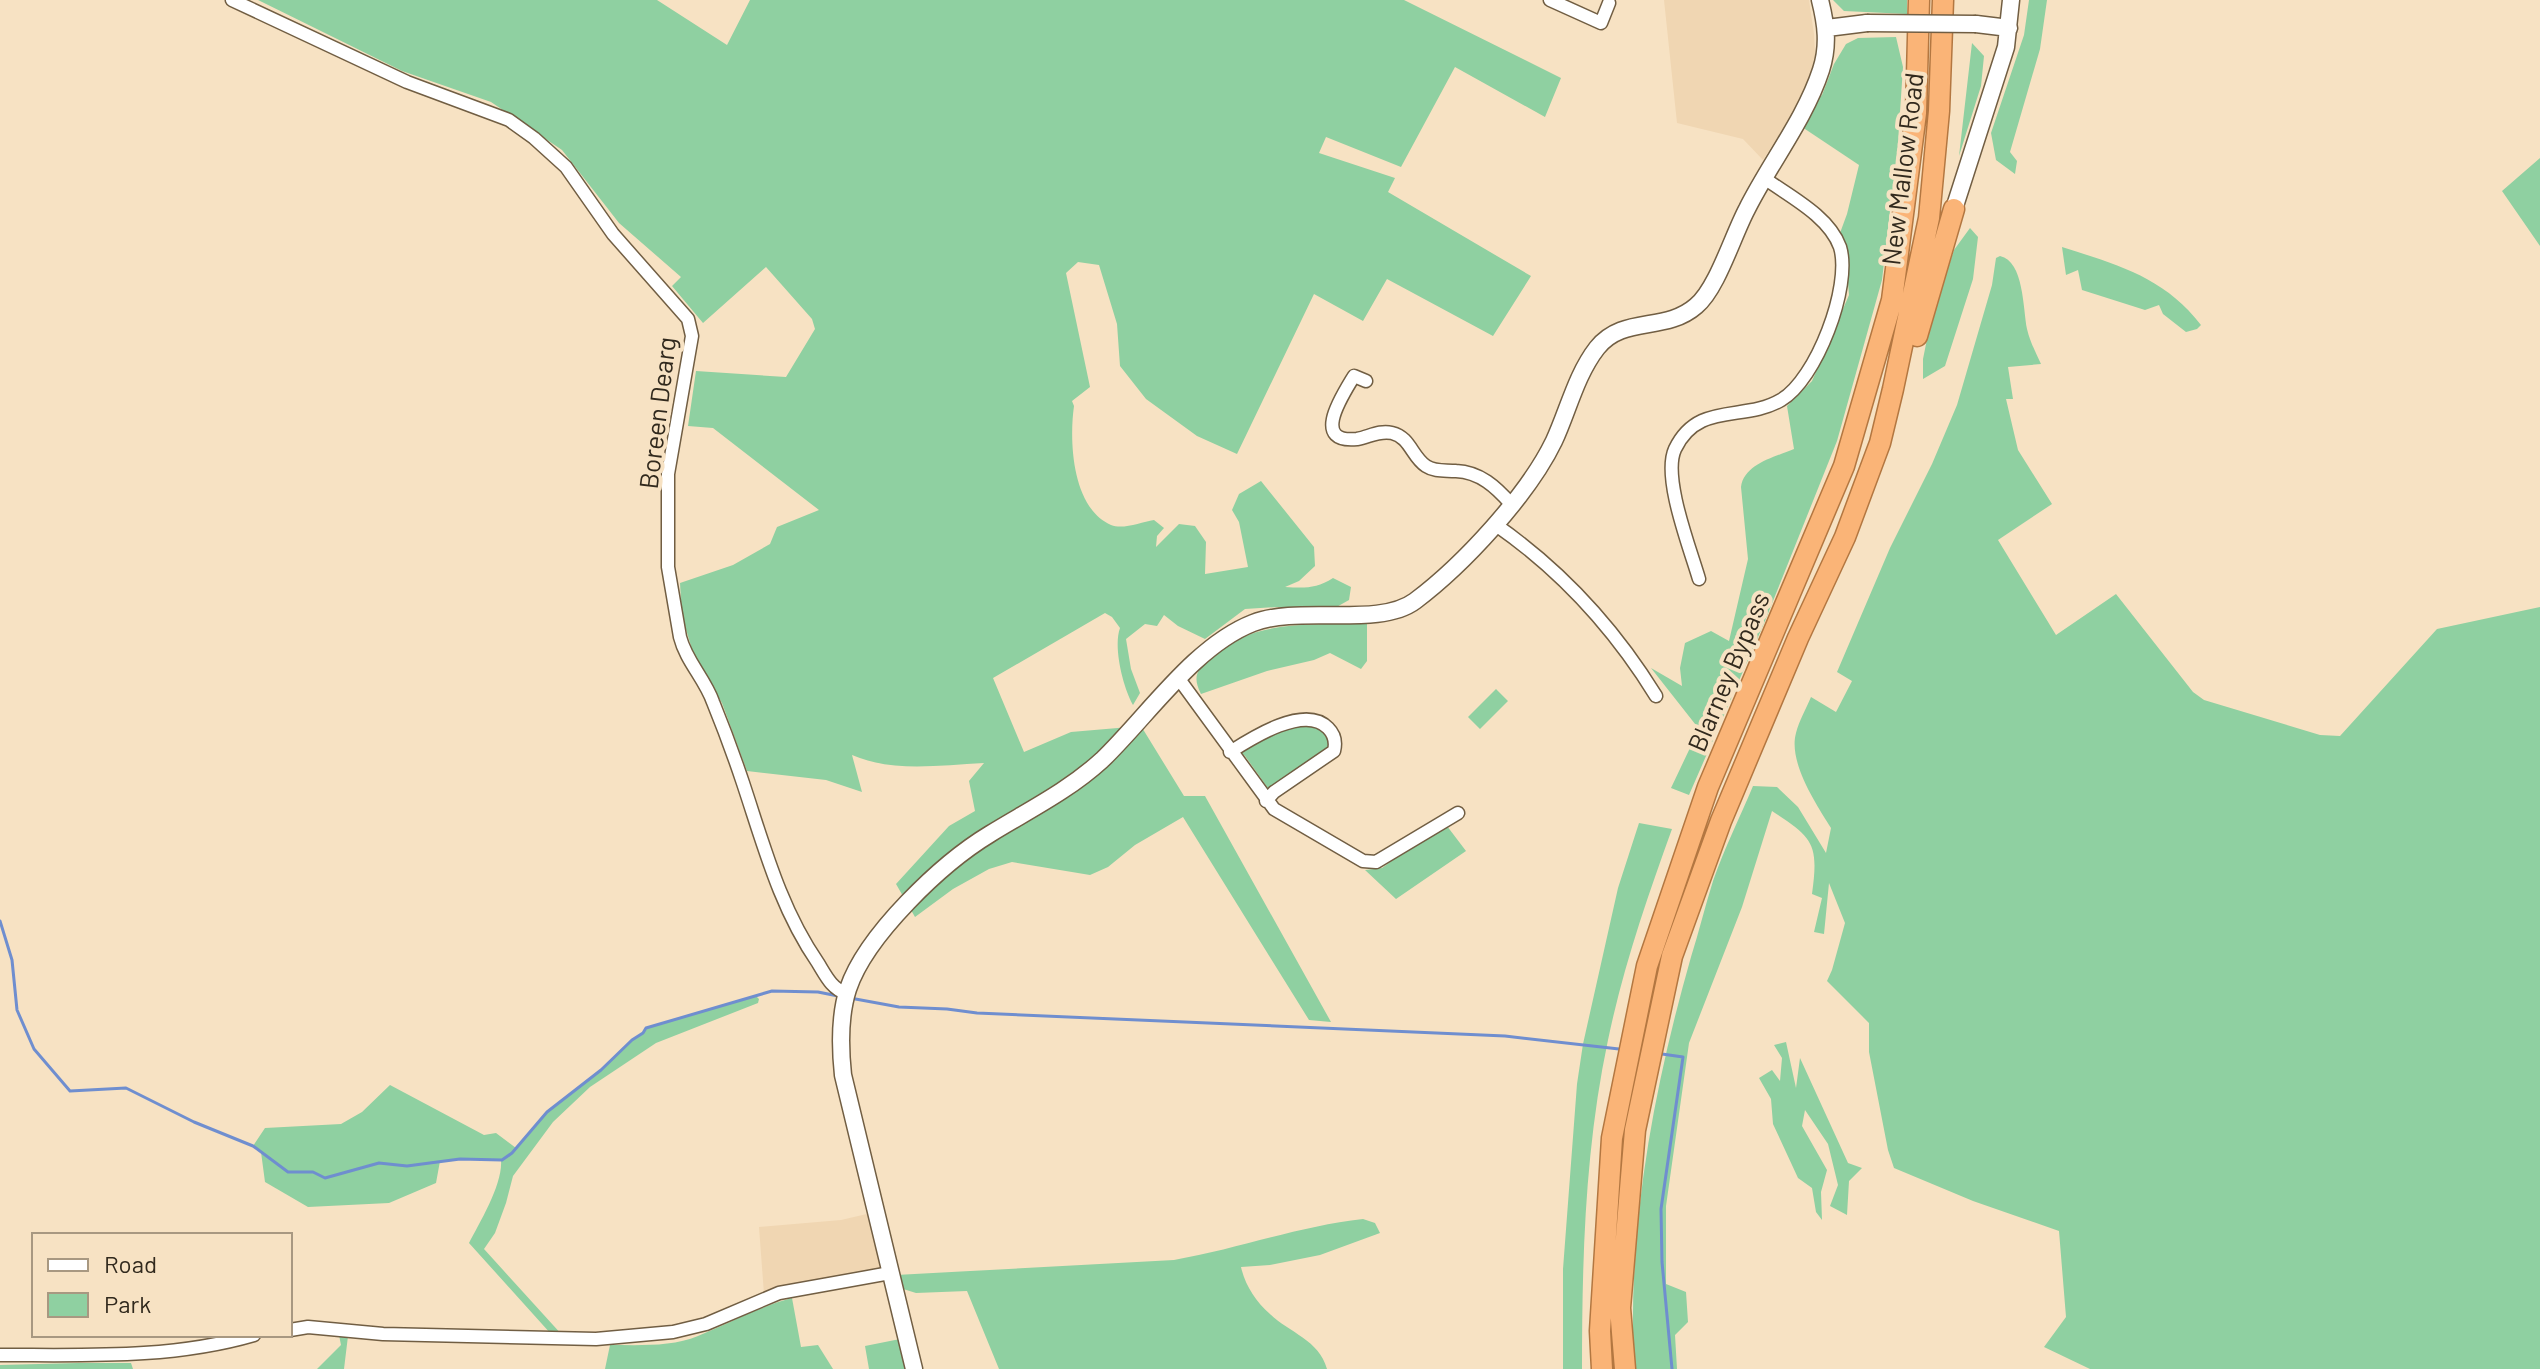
<svg xmlns="http://www.w3.org/2000/svg" width="2540" height="1369" viewBox="0 0 2540 1369" font-family="Barlow,sans-serif">
	<rect width="100%" height="100%" fill="#f7e2c3"/>
	<path fill="#f0d6b2" d="M1664,0H1809L1814,34L1815,54L1810,76L1797,107L1763,160L1743,139L1677,123Z
		M871,1213L881,1271L764,1294L759,1227L841,1220Z"/>
	<path fill="#8fd0a1" d="M258,0H657L727,45L750,0H1404L1561,78L1545,117L1455,67L1401,167L1326,137L1319,153L1395,178L1388,192L1531,276L1493,336L1387,279L1363,321L1314,294L1237,454L1197,436L1146,399L1120,366L1117,324L1099,265L1078,262L1066,273L1090,387L1072,401L1074,406C1069,441 1072,508 1111,525C1123,530 1141,522 1154,520L1164,528L1157,536L1156,547L1179,524L1195,526L1206,542L1205,574L1248,567L1239,522L1232,510L1239,494L1261,481L1314,547L1315,566L1299,581L1285,587C1304,588 1316,589 1333,578L1351,587L1349,600L1333,609L1278,607L1245,609L1205,639L1178,626L1164,615L1157,626L1145,624L1126,639L1131,669L1140,693L1133,705C1123,687 1113,647 1120,628L1112,617L1105,613L993,678L1024,752L1071,732L1141,726L1184,796H1205L1331,1022L1309,1020L1183,817L1135,845L1108,867L1090,875L1012,862L989,869L953,889L915,917L896,884L949,826L975,811L969,781L984,763C938,765 895,773 852,755L862,792L826,780L747,771L722,703L694,656L682,616L680,583L733,565L770,544L777,527L819,510L713,428L688,426L696,371L786,377L815,329L812,319L766,267L703,323L672,286L681,277L619,223L562,150L491,102L402,71Z
		M1833,0H1907V14L1844,11Z
		M2029,0H2047L2040,49L2010,152L2017,161L2015,174L1996,160L1991,133L2024,35Z
		M1896,37L1903,67L1898,142L1882,280L1837,441L1765,621L1689,795L1671,788L1699,729L1651,668L1682,686L1680,668L1685,643L1711,631L1729,641L1748,559L1741,487C1744,464 1775,457 1794,449L1787,406L1812,381L1849,295L1845,244L1840,233L1847,214L1859,165L1802,127L1811,105L1822,95L1834,64L1846,44L1858,38Z
		M1972,43L1984,56L1981,86L1959,156Z
		M2540,158V246L2502,191Z
		M1970,228L1978,237L1973,279L1945,366L1923,379V359L1931,319L1954,250Z
		M2062,247C2118,265 2164,277 2201,325L2197,329L2186,332L2163,314L2159,305L2145,310L2082,290L2078,270L2066,275Z
		M2000,256C2024,261 2023,309 2027,329C2030,342 2036,353 2041,364L2008,367L2013,399H2006L2018,450L2052,504L1998,540L2056,635L2116,594L2193,692L2204,700L2320,735L2340,736L2437,629L2540,607V1369H2090L2044,1347L2066,1317L2059,1231L1973,1201L1894,1168L1888,1150L1869,1052V1023L1827,981L1832,970L1845,923L1829,883L1824,934L1814,932L1822,898L1812,894C1819,843 1813,838 1772,811L1742,907L1689,1043L1666,1206V1284L1686,1292L1688,1322L1675,1335L1677,1369H1634C1627,1230 1653,1090 1691,957C1699,932 1705,906 1713,881C1724,849 1740,817 1753,786L1777,787L1798,807L1826,853L1831,828C1816,804 1788,762 1796,733C1799,721 1806,709 1811,697L1836,712L1852,681L1837,672L1890,548L1932,464L1957,405L1992,285L1996,258Z
		M1367,622V661L1361,669L1330,653L1314,660L1267,671L1201,694C1192,676 1197,670 1211,657C1257,617 1312,627 1367,622Z
		M1496,689L1508,701L1480,729L1468,717Z
		M1305,724L1320,728L1328,740V748L1317,758L1270,791L1245,756L1240,752L1242,747L1294,726Z
		M1639,823L1672,829C1647,898 1623,968 1608,1040C1585,1148 1582,1259 1582,1369H1563V1269L1577,1084L1583,1044L1618,888Z
		M1447,826L1466,851L1396,899L1365,870L1382,868L1424,837Z
		M756,996L759,999L758,1003L656,1043L590,1087L553,1122L513,1176L506,1203L495,1233L484,1249L563,1336L551,1334L469,1243C480,1222 503,1184 501,1160L460,1159L440,1161L436,1183L389,1203L308,1207L265,1182L261,1152L253,1146L265,1128L341,1124L362,1112L390,1085L484,1135L496,1133L516,1148L547,1112L601,1070L632,1040L651,1026Z
		M1786,1042L1796,1088L1800,1058L1848,1163L1862,1168L1849,1181L1847,1215L1830,1206L1838,1185L1828,1144L1805,1110L1802,1126L1827,1170L1821,1192L1822,1220L1816,1212L1812,1188L1798,1178L1773,1124L1771,1099L1759,1078L1772,1070L1780,1081L1782,1058L1774,1045Z
		M1363,1219L1375,1223L1380,1233L1320,1255L1270,1265L1241,1267C1245,1285 1256,1302 1270,1314C1290,1333 1319,1340 1327,1369H999L967,1291L916,1293L900,1288L896,1275L1174,1260C1238,1249 1299,1226 1363,1219Z
		M792,1298L801,1347L818,1345L833,1369H605L610,1345C639,1345 672,1347 698,1336C730,1323 758,1307 792,1298Z
		M339,1335L348,1336L344,1369H317L341,1345Z
		M900,1339L909,1369H869L865,1346Z
		M78,1363H131L133,1369H0V1365Z"/>
	<g fill="none" stroke-linecap="round" stroke-linejoin="round">
		<path stroke="#6f8ecf" stroke-width="3" d="M0,921L12,960L17,1010L34,1049L70,1091L126,1088L194,1122L253,1146L288,1172H313L325,1178L379,1163L407,1166L460,1159L502,1160L512,1153L547,1112L601,1070L632,1040L643,1033L646,1028L772,991L818,992L838,996
			M850,998L899,1007L947,1009L977,1013L1505,1036L1619,1049
			M1640,1051H1641
			M1662,1054L1683,1057L1661,1209L1662,1262L1672,1369"/>
		<defs>
			<path id="minor" d="M232,0L407,82L509,120L534,138L566,167L613,234L688,319L692,336L668,474V567L680,637C686,661 705,679 713,702C724,729 734,756 743,783C764,846 780,908 818,963C826,976 832,989 846,993
				M1550,0L1601,23L1609,3
				M1366,381L1354,376C1344,393 1309,444 1357,439C1369,437 1379,430 1392,433C1410,437 1412,457 1426,466C1435,472 1445,470 1456,471C1480,472 1496,487 1511,504
				M1496,525C1562,571 1614,628 1656,696
				M1699,579C1690,548 1662,477 1675,449C1698,401 1744,422 1781,400C1816,380 1852,286 1840,247C1829,216 1789,196 1764,178
				M1179,679L1274,809L1363,861L1376,862L1458,813
				M1230,752C1252,738 1305,704 1328,728C1335,735 1336,743 1334,751L1274,792L1266,801
				M290,1330L308,1327L383,1334L596,1339L673,1332L706,1324L779,1293L890,1273
				M0,1355C85,1355 172,1359 254,1335"/>
			<path id="tertiary" d="M1976,24L2009,28
				M1827,28L1867,23
				M1954,209L2006,47L2011,0
				M914,1369L843,1075C840,1047 839,1017 848,989C866,935 942,863 990,834C1029,810 1068,791 1102,760C1147,717 1194,646 1253,623C1299,605 1379,628 1415,601C1463,565 1528,495 1554,441C1568,411 1576,375 1597,348C1623,315 1665,333 1696,306C1717,289 1733,235 1747,209C1770,163 1805,119 1821,70C1829,45 1826,24 1820,0"/>
			<path id="trunk" d="M1917,336L1954,209
				M1602,1369L1600,1331L1612,1138L1647,966L1708,787L1844,466L1892,300L1916,113L1919,0
				M1625,1369L1620,1308L1635,1130L1672,956L1721,821L1798,638L1845,537L1880,443L1893,389L1929,218L1939,111L1943,0"/>
		</defs>
		<use href="#minor" stroke="#715e43" stroke-width="15"/>
		<use href="#tertiary" stroke="#715e43" stroke-width="19"/>
		<use href="#trunk" stroke="#b37741" stroke-width="23"/>
		<use href="#minor" stroke="#fff" stroke-width="12"/>
		<use href="#tertiary" stroke="#fff" stroke-width="16"/>
		<use href="#trunk" stroke="#fab477" stroke-width="20"/>
		<defs>
			<path id="tertiary-bridge" d="M1867,23L1976,24"/>
		</defs>
		<use href="#tertiary-bridge" stroke="#715e43" stroke-width="19" stroke-linecap="butt"/>
		<use href="#tertiary-bridge" stroke="#fff" stroke-width="16"/>
	</g>
	<g text-anchor="middle" stroke-width="8" stroke-linejoin="round" paint-order="stroke">
		<g font-size="26" fill="#31291d" stroke="#f7e2c3">
			<text transform="translate(1903 169) rotate(-83)" y="9">New Mallow Road</text>
			<text transform="translate(658 413) rotate(-83)" y="9">Boreen Dearg</text>
			<text transform="translate(1729 672) rotate(-67)" y="9">Blarney Bypass</text>
		</g>
	</g>
	<rect x="32" y="1233" width="260" height="104" fill="#f7e2c3" stroke="#a89881" stroke-width="2"/>
	<rect x="48" y="1259" width="40" height="12" fill="#ffffff" stroke="#a89881" stroke-width="2"/>
	<text x="104" y="1273" font-size="24" fill="#31291d">Road</text>
	<rect x="48" y="1293" width="40" height="24" fill="#8fd0a1" stroke="#a89881" stroke-width="2"/>
	<text x="104" y="1313" font-size="24" fill="#31291d">Park</text>
</svg>
